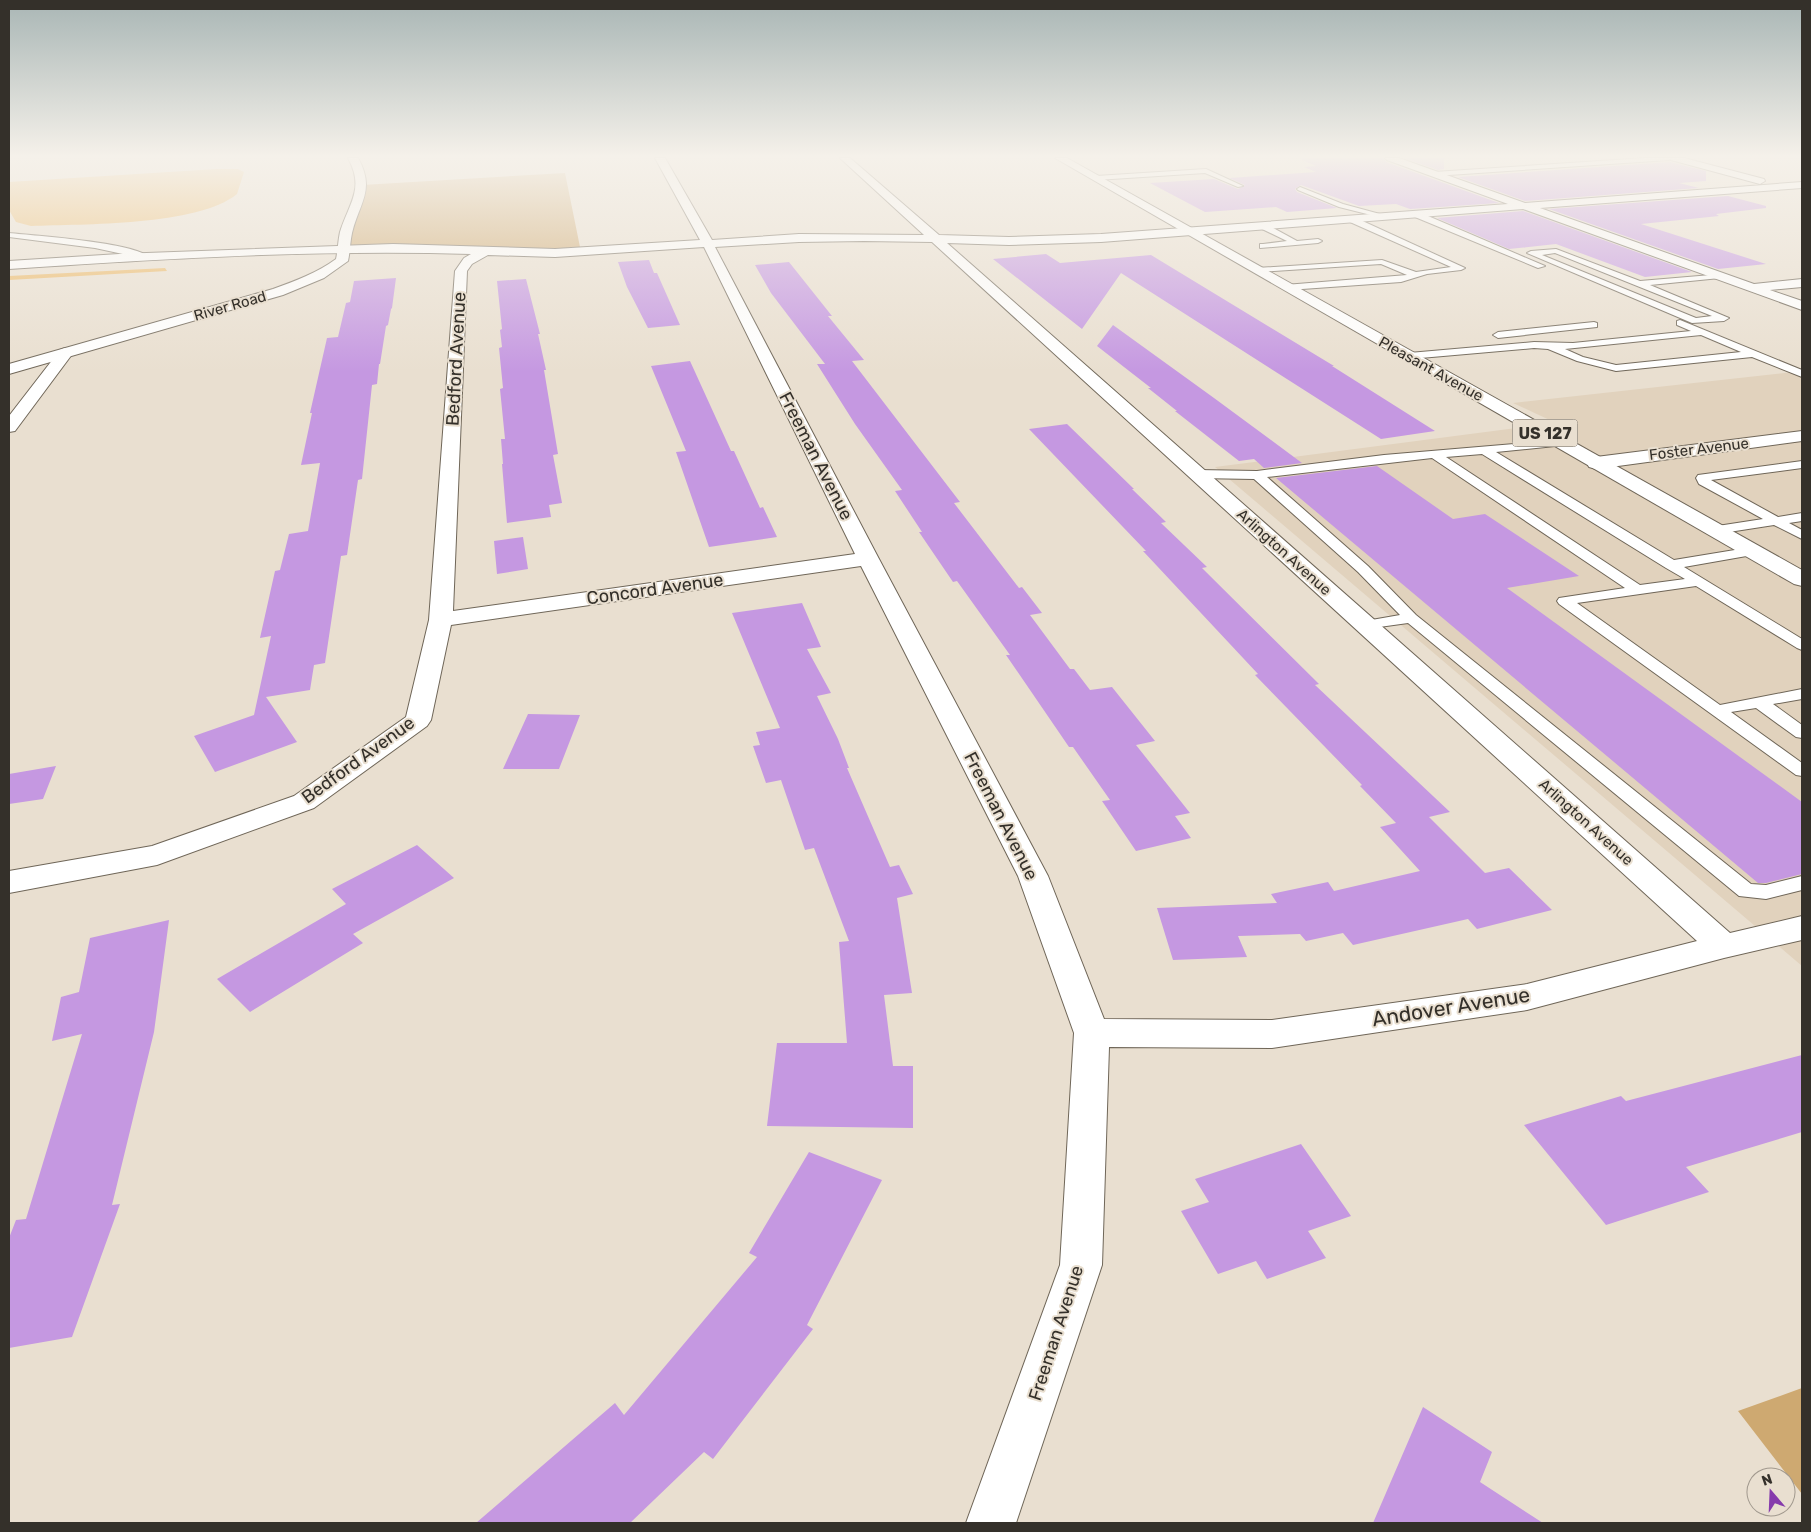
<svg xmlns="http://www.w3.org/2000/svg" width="1811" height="1532" viewBox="0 0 1811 1532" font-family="Rubik,sans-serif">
	<rect width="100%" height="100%" fill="#e9dfd0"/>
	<path fill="#e1d2bd" d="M1802,371V966L1215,467L1556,423L1513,403Z"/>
	<path fill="#cea971" d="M565,173L581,252L345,249L362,185Z
		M1802,1388V1494L1738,1411Z"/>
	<path fill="#ebb969" d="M217,169H238L244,172L237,194C198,226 82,224 31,226L16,222L9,210V182Z"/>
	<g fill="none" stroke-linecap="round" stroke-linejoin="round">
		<path fill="#ebb969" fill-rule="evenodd" d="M165,268L167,271L9,280V276Z"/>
	</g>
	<path fill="#c598e1" d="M1302,158H1383L1386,162L1499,203L1410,209L1396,204L1359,206L1301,185L1295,189L1297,192L1337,208L1287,212L1276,207L1205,212L1150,183L1214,179L1238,189L1245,185L1229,178L1316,172L1304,167L1316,166L1302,160Z
		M1404,158H1444V169L1438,170Z
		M1670,162L1706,171V181L1679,183L1699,188L1525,201L1458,177Z
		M1728,196L1766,206V208L1716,214L1719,216L1641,224L1766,264L1718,269L1549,209Z
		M1523,211L1692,272L1645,277L1556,244L1509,249L1437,218Z
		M1046,254L1060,263L1151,255L1334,366H1332L1435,431L1381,439L1121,273L1082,329L993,259Z
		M649,260L654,273H657L680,325L648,328L627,287L618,262Z
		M789,262L832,316H828L864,360L852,361L960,502L954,503L1019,588L1022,587L1042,613L1030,615L1070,669H1074L1090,690L1112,687L1155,741L1136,745L1190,813L1175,816L1191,838L1136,851L1102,801L1110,800L1073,747H1069L1006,655H1010L957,581L953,582L919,532H922L895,491L902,490L855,424L817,364H825L771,293L755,265Z
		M396,278L392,308L391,309L388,325L386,326L380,364H379L377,384L372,385L362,479L358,480L347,555L341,556L325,663L314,665L310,690L266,697L297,742L215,772L194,736L254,715L271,636L260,638L275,571L280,570L289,534L308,531L320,463L301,465L312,413H310L327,338L338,337L346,303L350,302L354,281Z
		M526,279L540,334H538L546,370H544L558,454L553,455L562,503L549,505L551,517L507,523L502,464H503L501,439H505L500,389L503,388L499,348L502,347L500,330L502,329L497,281Z
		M1113,325L1214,398L1302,463L1264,468L1254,459L1239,461L1175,411H1177L1148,388H1151L1097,346Z
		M690,361L731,451H734L760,508L763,507L777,537L709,547L676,452L686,451L651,366Z
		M1067,424L1134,489H1132L1166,522L1161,523L1207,567L1202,568L1319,684L1315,685L1450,812L1429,817L1485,873L1509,868L1552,910L1477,929L1468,919L1353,945L1343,933L1306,941L1300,934L1238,936L1247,957L1173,960L1157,908L1277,903L1271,894L1328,882L1334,891L1420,871L1380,827L1396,823L1360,786L1362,785L1255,675L1258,674L1143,551H1146L1029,429Z
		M1377,466L1453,519L1485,514L1579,576L1507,588L1802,802V874L1766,883H1758L1276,478Z
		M523,537L528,569L497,574L494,541Z
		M802,603L821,647L807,649L831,693L817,696L838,739L849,768H847L890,867L899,865L913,894L897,898L912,993L884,995L893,1066H913V1128L767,1126L777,1043H847L839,942L849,941L814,848L805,850L781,780L766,783L753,746L760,745L756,732L780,728L732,613Z
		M528,714L580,715L559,769H503Z
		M56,766L43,799L9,804V774Z
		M417,845L454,878L353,934L363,943L250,1012L217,979L346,904L332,889Z
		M169,920L154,1032L112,1205L120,1204L72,1337L9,1348V1238L16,1220L26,1219L82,1034L52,1041L61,997L79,992L90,938Z
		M1802,1055V1132L1686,1167L1709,1192L1606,1225L1524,1125L1621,1096L1626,1101Z
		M1301,1144L1351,1216L1308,1231L1326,1258L1267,1279L1256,1261L1218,1274L1181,1211L1209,1202L1195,1179Z
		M809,1152L882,1180L807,1325L813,1329L713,1459L704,1452L630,1523H476L615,1403L624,1415L757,1257L749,1253Z
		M1423,1407L1492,1452L1480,1482L1543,1523H1373Z"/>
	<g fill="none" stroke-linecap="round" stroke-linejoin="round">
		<defs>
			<path id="service" d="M1645,158H1672L1669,160L1434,176L1431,174L1434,172Z
				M1206,169L1243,186L1238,187L1205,173L1096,180L1093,178L1096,176Z
				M1300,187L1343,204L1391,217L1387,219L1339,207L1298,190L1297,189Z
				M1415,213H1421L1545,266L1538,268L1415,217Z
				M1350,218H1356L1465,268L1461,270L1427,274L1401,282L1288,290L1285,289V285L1407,275L1381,264L1257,272L1253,270L1257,268L1382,260L1416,272L1451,267L1350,222Z
				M1260,224H1266L1297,241L1318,239L1322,241L1318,243L1260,248V244H1263L1287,241L1260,228Z
				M9,233C38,236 130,242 150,257L146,259L95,248L9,237Z
				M1556,249L1640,281L1723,274V278H1720L1650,285L1729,318L1724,321L1692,323L1527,253L1531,251ZM1555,253L1712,316L1696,318L1542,255Z
				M1680,320L1802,370V377L1752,357L1616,371L1577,361L1548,349L1534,348L1409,359L1404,356L1409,353L1534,342L1573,343L1691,331L1677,325V321ZM1701,335L1741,352L1616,365L1583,357L1565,349Z
				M1594,322L1597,323V327L1498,338L1493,335L1498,332Z
				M1561,440L1567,443L1565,445L1496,452L1674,560L1753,547L1758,548L1760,551L1758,554L1684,567L1802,639V650L1797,648L1696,586L1577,603L1720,705L1802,689V699L1773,704L1802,725V738L1796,737L1756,708L1731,712L1802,763V776L1796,775L1559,604L1557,601L1559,598L1625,588L1432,458L1267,477L1368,566L1416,615L1751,884L1766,885L1802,876V890L1766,899L1739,896L1408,623L1365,629L1360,628L1358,625L1360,622L1400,615L1358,572L1254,479L1197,478L1191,474L1197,470L1257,471L1384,455ZM1482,454L1666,568L1685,579L1640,585L1446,457Z
				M1802,461V468L1711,480L1778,517L1802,513V521L1789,523L1802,530V539L1774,525L1716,534L1711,533L1709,530L1711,527L1763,519L1699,484L1696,478L1698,475Z"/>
			<path id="minor" d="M655,158H665L712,240L799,234L924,235L840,158H850L939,235L1009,237L1101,234L1508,204L1387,160L1385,158H1399L1525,203L1802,182V188L1540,208L1754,284L1802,279V287L1770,290L1802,301V310L1523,209L1101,242L1009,245L947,243L1730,933L1802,916V940L1724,958L1527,1010L1272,1048L1109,1047L1102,1265L1016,1523H966L1060,1265L1074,1033L1018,876L861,566L451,625L431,720L427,726L314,808L157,865L9,893V871L152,846L294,796L406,717L429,620L455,271L464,258L471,254C317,249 162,259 9,269V261L119,254L393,244L555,249L700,240ZM864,241L932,242L1697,941L1527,984L1272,1020L1104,1019L1048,876L879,559L715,247L799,242ZM704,247L855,554L453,611L467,271L472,264L488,255L555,257Z
				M1669,158H1684L1764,179L1765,181L1760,184L1671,160Z
				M65,348L70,350L73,353L15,431L9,432V416L60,350Z
				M1802,431V441L1596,469L1589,467L1587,463L1589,459L1596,457Z"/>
			<path id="tertiary" d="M348,158H358C376,190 359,203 352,233C350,242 350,252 348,261L324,278L283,295L9,374V364L273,289C295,281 317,273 336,259C338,250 338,241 340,232C349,203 365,189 348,158Z"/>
			<path id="primary" d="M1055,158H1067L1802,570V586L1794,584Z"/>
		</defs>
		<use href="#service" stroke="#6f6658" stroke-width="2"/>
		<use href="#minor" stroke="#6f6658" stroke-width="2"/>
		<use href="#tertiary" stroke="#6f6658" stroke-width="2"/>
		<use href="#primary" stroke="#6f6658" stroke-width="2"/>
		<use href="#service" fill="#fff" fill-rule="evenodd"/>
		<use href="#minor" fill="#fff" fill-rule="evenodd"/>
		<use href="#tertiary" fill="#fff" fill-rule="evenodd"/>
		<use href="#primary" fill="#fff" fill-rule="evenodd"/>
	</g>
	<linearGradient id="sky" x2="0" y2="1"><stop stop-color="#a9b6b5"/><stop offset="0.42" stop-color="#f5f1ea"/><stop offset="1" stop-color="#f5f1ea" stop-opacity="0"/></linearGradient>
	<rect width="1811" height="372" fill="url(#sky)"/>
	<g text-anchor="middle" stroke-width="4" stroke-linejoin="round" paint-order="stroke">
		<g font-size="15" fill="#34302a" stroke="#e9dfd0">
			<text transform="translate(230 306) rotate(-16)" y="5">River Road</text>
			<text transform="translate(1431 369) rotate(29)" y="5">Pleasant Avenue</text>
			<text transform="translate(1699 449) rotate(-7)" y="5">Foster Avenue</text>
			<text transform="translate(1284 552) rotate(42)" y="5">Arlington Avenue</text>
			<text transform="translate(1586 822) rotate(42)" y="5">Arlington Avenue</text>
		</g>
		<rect fill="#e9dfd0" stroke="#6a645c" stroke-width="1" x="1512.5" y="419.5" width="65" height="27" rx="4"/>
		<g font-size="16" font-weight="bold" fill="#34302a">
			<text x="1545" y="439">US 127</text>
		</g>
		<g font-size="18" fill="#34302a" stroke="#e9dfd0">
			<text transform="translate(456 359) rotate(-87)" y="6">Bedford Avenue</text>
			<text transform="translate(816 456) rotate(63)" y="6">Freeman Avenue</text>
			<text transform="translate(655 589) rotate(-8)" y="6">Concord Avenue</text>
			<text transform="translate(358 760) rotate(-36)" y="6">Bedford Avenue</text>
			<text transform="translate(1001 816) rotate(63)" y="6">Freeman Avenue</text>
			<text transform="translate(1056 1333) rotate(-72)" y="6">Freeman Avenue</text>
		</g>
		<g font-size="21" fill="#34302a" stroke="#e9dfd0">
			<text transform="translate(1451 1007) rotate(-9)" y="7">Andover Avenue</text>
		</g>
	</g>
	<rect width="1811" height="1532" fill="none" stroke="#34302a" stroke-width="20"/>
	<g transform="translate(1771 1492) rotate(341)"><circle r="24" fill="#e9dfd0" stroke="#a1998e"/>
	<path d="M0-4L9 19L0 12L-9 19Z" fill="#863bac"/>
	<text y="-8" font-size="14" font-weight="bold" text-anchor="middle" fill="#34302a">N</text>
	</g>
</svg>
